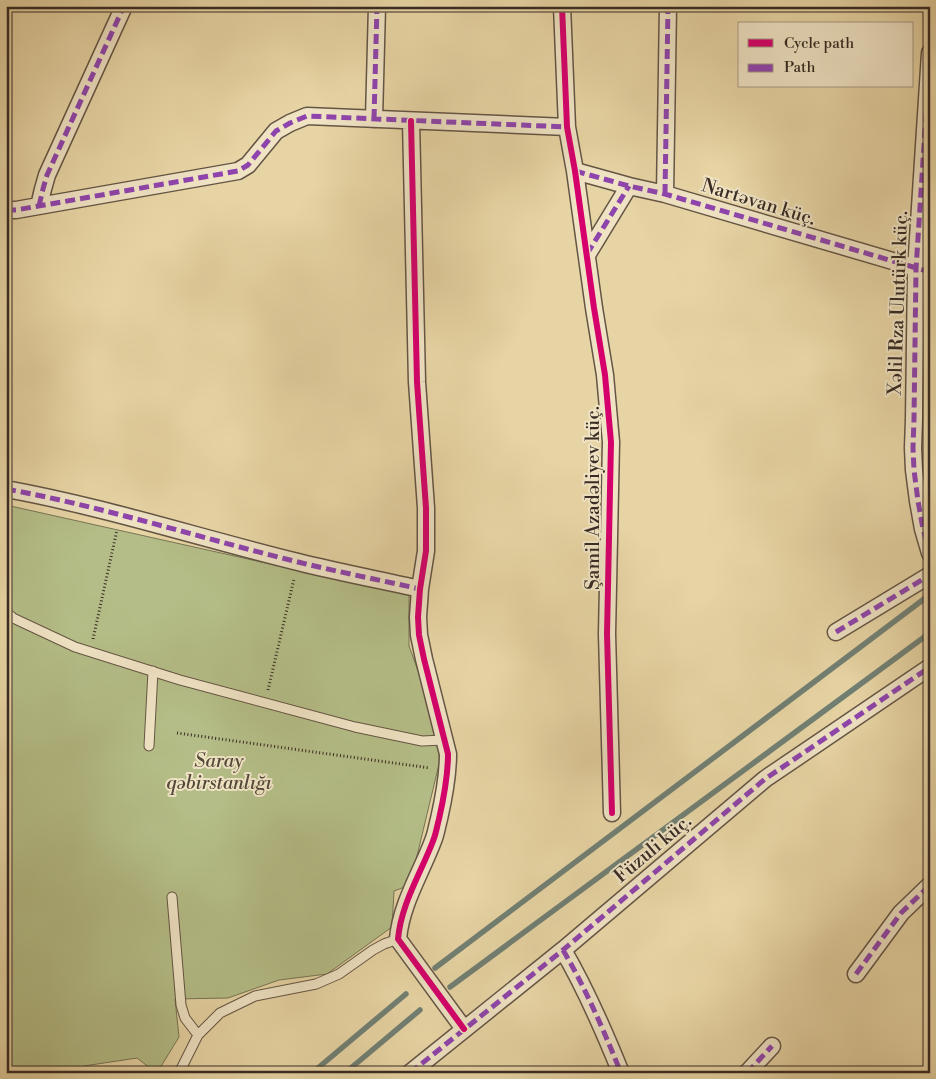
<svg xmlns="http://www.w3.org/2000/svg" width="936" height="1079" viewBox="0 0 936 1079" font-family="'Libre Bodoni',serif">
	<rect width="100%" height="100%" fill="#e7d4a4"/>
	<filter id="stains"><feTurbulence type="fractalNoise" baseFrequency=".004" numOctaves="4"/><feColorMatrix values="0 0 0 0 .2 0 0 0 0 .09 0 0 0 0 .02 0 0 0 .5 -.17"/></filter>
	<radialGradient id="worn" r=".72"><stop offset=".6" stop-color="#630" stop-opacity="0"/><stop offset="1" stop-color="#630" stop-opacity=".3"/></radialGradient>
	<path fill="#b4bd87" stroke="#767456" d="M6,505L409,595V646L431,706L441,756L410,885L394,891L392,927L327,974L279,980L228,998L175,999L179,1037L160,1068H150L137,1058L84,1066L75,1073H6Z"/>
	<g fill="none" stroke-linecap="round" stroke-linejoin="round">
		<path stroke="#718074" stroke-width="5.5" d="M435,968L928,596
			M450,987L927,635
			M312,1073L406,994
			M345,1073L420,1010"/>
		<defs>
			<path id="service" d="M6,612L13,618L75,647L180,680L355,727L422,741L444,740
				M149,746L153,671
				M172,897L181,1005L185,1018L198,1035
				M108,1073H112
				M179,1073L198,1035L220,1013L255,996L316,984L339,974L373,950L384,944L398,939"/>
			<path id="minor" d="M562,6L567,127L575,171L594,308L605,375L611,442L607,634L612,813
				M930,53L916,269L914,419L913,448L914,470L918,501L923,529L930,553
				M374,119L377,6
				M411,121L417,382L426,508V551L420,589L418,617L419,635L424,659L448,754C448,776 444,797 439,819C437,826 436,834 433,841C421,873 401,904 398,939L464,1029
				M575,171L629,186L665,194L930,272
				M665,194L668,6
				M39,206L43,189L47,175L124,6
				M6,210H16L238,171L248,165L276,131L290,123L307,116L567,127
				M587,255L629,186
				M6,489C105,507 200,538 298,562C338,572 380,580 420,589
				M836,632L930,575
				M563,950C586,989 604,1031 621,1073
				M856,974L901,913L930,885
				M410,1073L563,950L765,779L930,667
				M747,1073L772,1046"/>
		</defs>
		<use href="#service" stroke="#645544" stroke-width="11"/>
		<use href="#minor" stroke="#645544" stroke-width="19"/>
		<path stroke="#382b24" stroke-width="3" stroke-dasharray="1 2.5" stroke-linecap="butt" d="M93,639L117,530
			M268,690L294,579
			M177,733L430,768"/>
		<use href="#service" stroke="#efe3c4" stroke-width="9"/>
		<use href="#minor" stroke="#efe3c4" stroke-width="16"/>
		<path stroke="#8e44ad" stroke-width="5" stroke-dasharray="10 5" stroke-linecap="butt" d="M930,53L916,269L914,419L913,448L914,470L918,501L923,529L930,553
			M374,119L377,6
			M575,171L629,186L665,194L930,272
			M665,194L668,6
			M39,206L43,189L47,175L124,6
			M6,210H16L238,171L248,165L276,131L290,123L307,116L567,127
			M587,254L629,186
			M6,489C105,507 200,538 298,562C338,572 380,580 420,589
			M836,632L930,575
			M563,950C586,989 604,1031 621,1073
			M856,974L901,913L930,885
			M410,1073L563,950L765,779L930,667
			M747,1073L772,1046"/>
		<defs>
			<path id="cycleway" d="M562,6L567,127L575,171L594,308L605,375L611,442L607,634L612,813
				M411,121L417,382L426,508V551L420,589L418,617L419,635L424,659L448,754C448,776 444,797 439,819C437,826 436,834 433,841C421,873 401,904 398,939L464,1029"/>
		</defs>
		<use href="#cycleway" stroke="#efe3c4" stroke-width="9"/>
		<use href="#cycleway" stroke="#d6006c" stroke-width="6"/>
	</g>
	<g text-anchor="middle" stroke-width="4" stroke-linejoin="round" paint-order="stroke">
		<g font-size="19" fill="#382b24" stroke="#efe3c4">
			<text transform="translate(759 201) rotate(17)" y="7">Nartəvan küç.</text>
			<text transform="translate(897 303) rotate(-88)" y="7">Xəlil Rza Ulutürk küç.</text>
			<text transform="translate(592 498) rotate(-90)" y="7">Şamil Azadəliyev küç.</text>
			<text transform="translate(652 848) rotate(-40)" y="7">Füzuli küç.</text>
		</g>
		<g font-size="19" font-style="italic" fill="#514838" stroke="#efe3c4">
			<text x="219" y="767">Saray<tspan x="219" dy="22">qəbirstanlığı</tspan></text>
		</g>
	</g>
	<rect width="936" height="1079" fill="none" stroke="#e7d4a4" stroke-width="25"/>
	<rect x="8" y="8" width="921" height="1064" fill="none" stroke="#382b24" stroke-width="2.5"/>
	<rect x="12" y="12" width="911" height="1054" fill="none" stroke="#382b24"/>
	<rect x="738" y="22" width="175" height="65" fill="#efe3c4" stroke="#a69984"/>
	<rect x="748" y="39" width="25" height="8" fill="#d6006c" stroke="#a69984"/>
	<text x="784" y="48" font-size="15" fill="#382b24">Cycle path</text>
	<rect x="748" y="64" width="25" height="8" fill="#8e44ad" stroke="#a69984"/>
	<text x="784" y="72" font-size="15" fill="#382b24">Path</text>
	<rect width="100%" height="100%" filter="url(#stains)"/>
	<rect width="100%" height="100%" fill="url(#worn)"/>
</svg>
